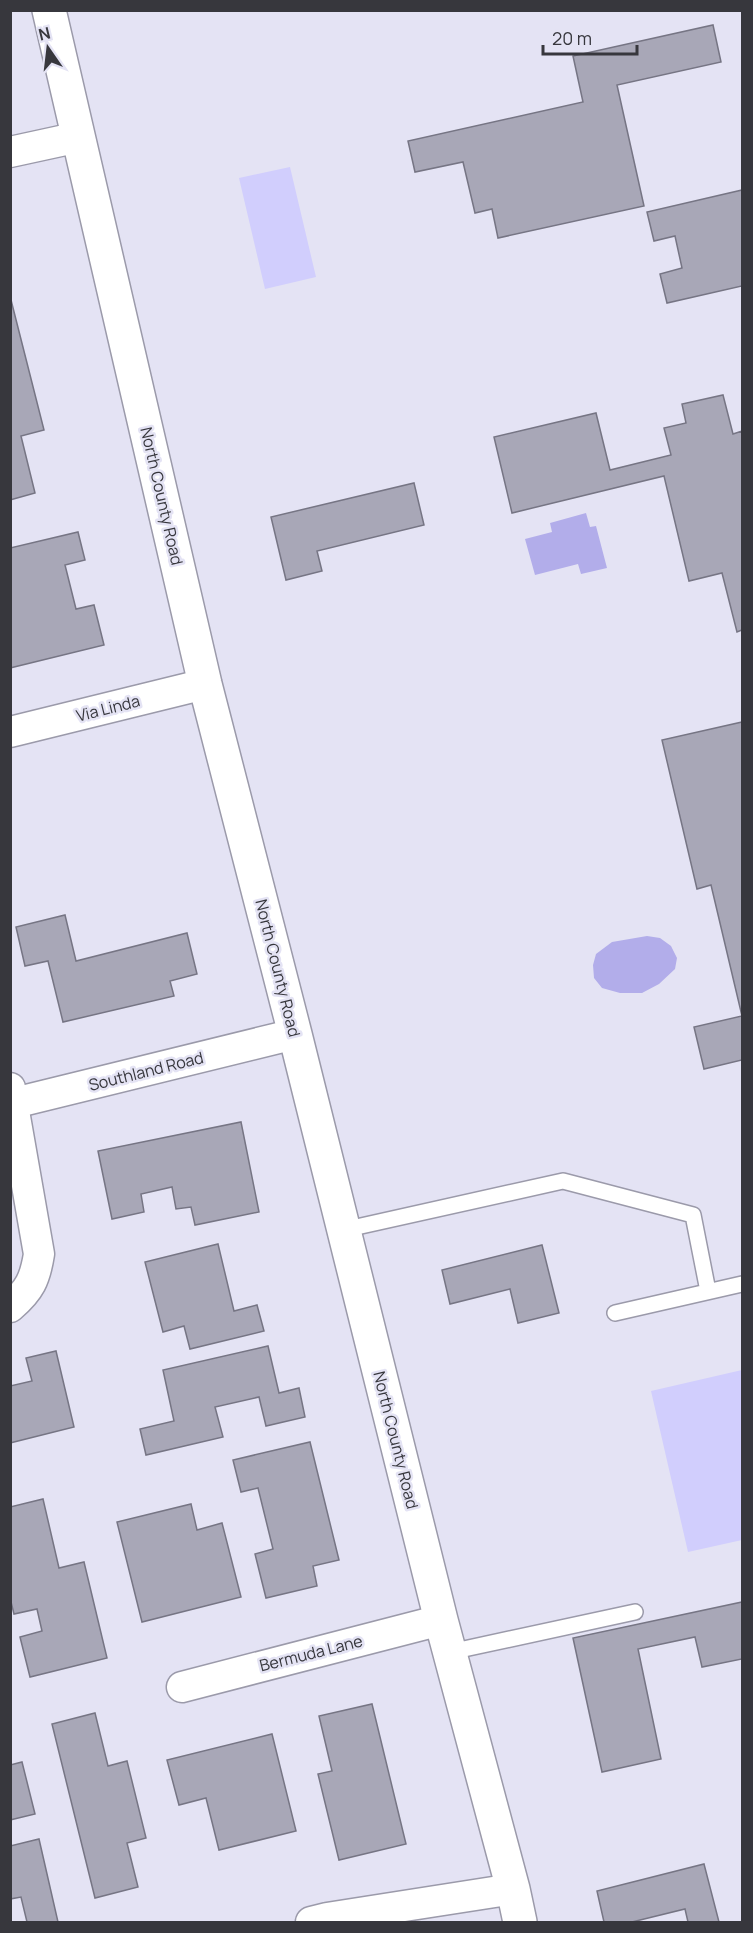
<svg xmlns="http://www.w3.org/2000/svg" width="753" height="1933" viewBox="0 0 753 1933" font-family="Manrope,sans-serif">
	<rect width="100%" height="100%" fill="#e4e3f4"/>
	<path fill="#d1cefd" d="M290,167L316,277L265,289L239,178Z
		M742,1370V1540L688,1552L651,1391Z"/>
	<path fill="#b2adea" d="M586,513L590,527L596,526L607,568L581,574L578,564L535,575L525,539L552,532L550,523Z
		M647,936L660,938L671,946L677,958L675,969L659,984L642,993H620L602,988L594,978L593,965L596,954L612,942Z"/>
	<path fill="#a8a7b7" stroke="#767584" stroke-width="1.5" d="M713,25L721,62L617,85L644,206L498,238L492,209L475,213L463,162L415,172L408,141L583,102L573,56Z
		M742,190V286L667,303L660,274L682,268L675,236L654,241L647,212Z
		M10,296L44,430L21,436L35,493L10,500Z
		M723,395L733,434L742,431V630L737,632L722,573L689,581L664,476L512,513L494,437L596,413L610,470L671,455L664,428L686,423L682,404Z
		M414,483L424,525L317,551L322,571L286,580L271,517Z
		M78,532L85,560L65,565L76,609L94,605L104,645L10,668V548Z
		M742,722V1060L704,1069L694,1027L742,1016L711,885L697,889L662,740Z
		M65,915L76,961L187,933L197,974L170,981L174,996L63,1022L48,961L25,966L16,927Z
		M241,1122L259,1212L195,1225L191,1207L176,1209L172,1187L141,1194L144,1212L112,1219L98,1151Z
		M218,1244L234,1311L257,1305L264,1331L190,1349L184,1326L163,1332L145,1262Z
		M542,1245L559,1313L518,1323L510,1289L450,1304L442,1270Z
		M268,1346L279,1393L299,1388L305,1417L266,1426L259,1397L215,1407L223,1437L146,1455L140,1429L174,1421L163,1370Z
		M56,1351L74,1427L10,1443V1386L32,1381L26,1358Z
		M310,1442L339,1560L313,1566L317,1586L266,1598L255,1554L273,1549L258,1488L241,1492L233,1460Z
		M43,1499L59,1568L84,1562L107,1658L30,1677L20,1637L42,1631L37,1609L14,1614L10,1598V1507Z
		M191,1504L197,1530L222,1523L241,1597L142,1622L117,1522Z
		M742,1602V1659L702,1667L695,1637L638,1649L661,1759L602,1772L573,1638Z
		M372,1704L406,1844L339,1860L318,1774L332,1771L319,1716Z
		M95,1713L108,1766L127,1761L146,1838L127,1843L138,1887L95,1898L52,1724Z
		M272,1734L296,1831L219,1850L206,1798L179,1805L167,1760Z
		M22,1762L35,1814L10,1820V1765Z
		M39,1839L58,1922H27L21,1897L10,1899V1846Z
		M704,1864L719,1922H688L685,1909L632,1922H604L597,1891Z"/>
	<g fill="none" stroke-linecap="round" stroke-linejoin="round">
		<defs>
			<path id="service" d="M343,1230L563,1181L693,1215L708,1291
				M615,1313L742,1284
				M450,1652L635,1612"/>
			<path id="minor" d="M10,152L79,137
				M10,732L205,684
				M10,1088L39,1254C35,1279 30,1290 10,1307
				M14,1103L295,1034
				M182,1687L441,1620
				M311,1922L327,1918L513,1889"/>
			<path id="tertiary" d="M49,10L205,684L295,1034L441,1620L513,1889L520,1922"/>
		</defs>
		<use href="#service" stroke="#9b9aaa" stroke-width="18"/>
		<use href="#minor" stroke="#9b9aaa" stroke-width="33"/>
		<use href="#tertiary" stroke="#9b9aaa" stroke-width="36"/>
		<use href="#service" stroke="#fff" stroke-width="15"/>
		<use href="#minor" stroke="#fff" stroke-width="30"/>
		<use href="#tertiary" stroke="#fff" stroke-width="33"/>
	</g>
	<g text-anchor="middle" stroke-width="5" stroke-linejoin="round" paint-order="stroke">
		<g font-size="16" fill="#37373d" stroke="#e4e3f4">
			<text transform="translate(162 496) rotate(77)" y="6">North County Road</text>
			<text transform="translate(108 708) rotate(-14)" y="6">Via Linda</text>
			<text transform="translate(278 968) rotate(76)" y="6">North County Road</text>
			<text transform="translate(146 1071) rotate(-14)" y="6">Southland Road</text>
			<text transform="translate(396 1440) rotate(76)" y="6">North County Road</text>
			<text transform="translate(311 1653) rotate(-14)" y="6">Bermuda Lane</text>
		</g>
	</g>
	<rect width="753" height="1933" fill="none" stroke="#37373d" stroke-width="24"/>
	<g transform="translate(48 48) rotate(346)" stroke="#e4e3f4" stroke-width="4.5" paint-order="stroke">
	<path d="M0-4.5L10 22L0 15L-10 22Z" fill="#37373d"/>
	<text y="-9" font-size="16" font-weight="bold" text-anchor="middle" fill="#37373d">N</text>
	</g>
	<path d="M543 45v9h94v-9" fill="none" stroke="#37373d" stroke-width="3"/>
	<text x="552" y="45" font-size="18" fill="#37373d" stroke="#e4e3f4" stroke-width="4.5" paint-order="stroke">20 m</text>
</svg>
